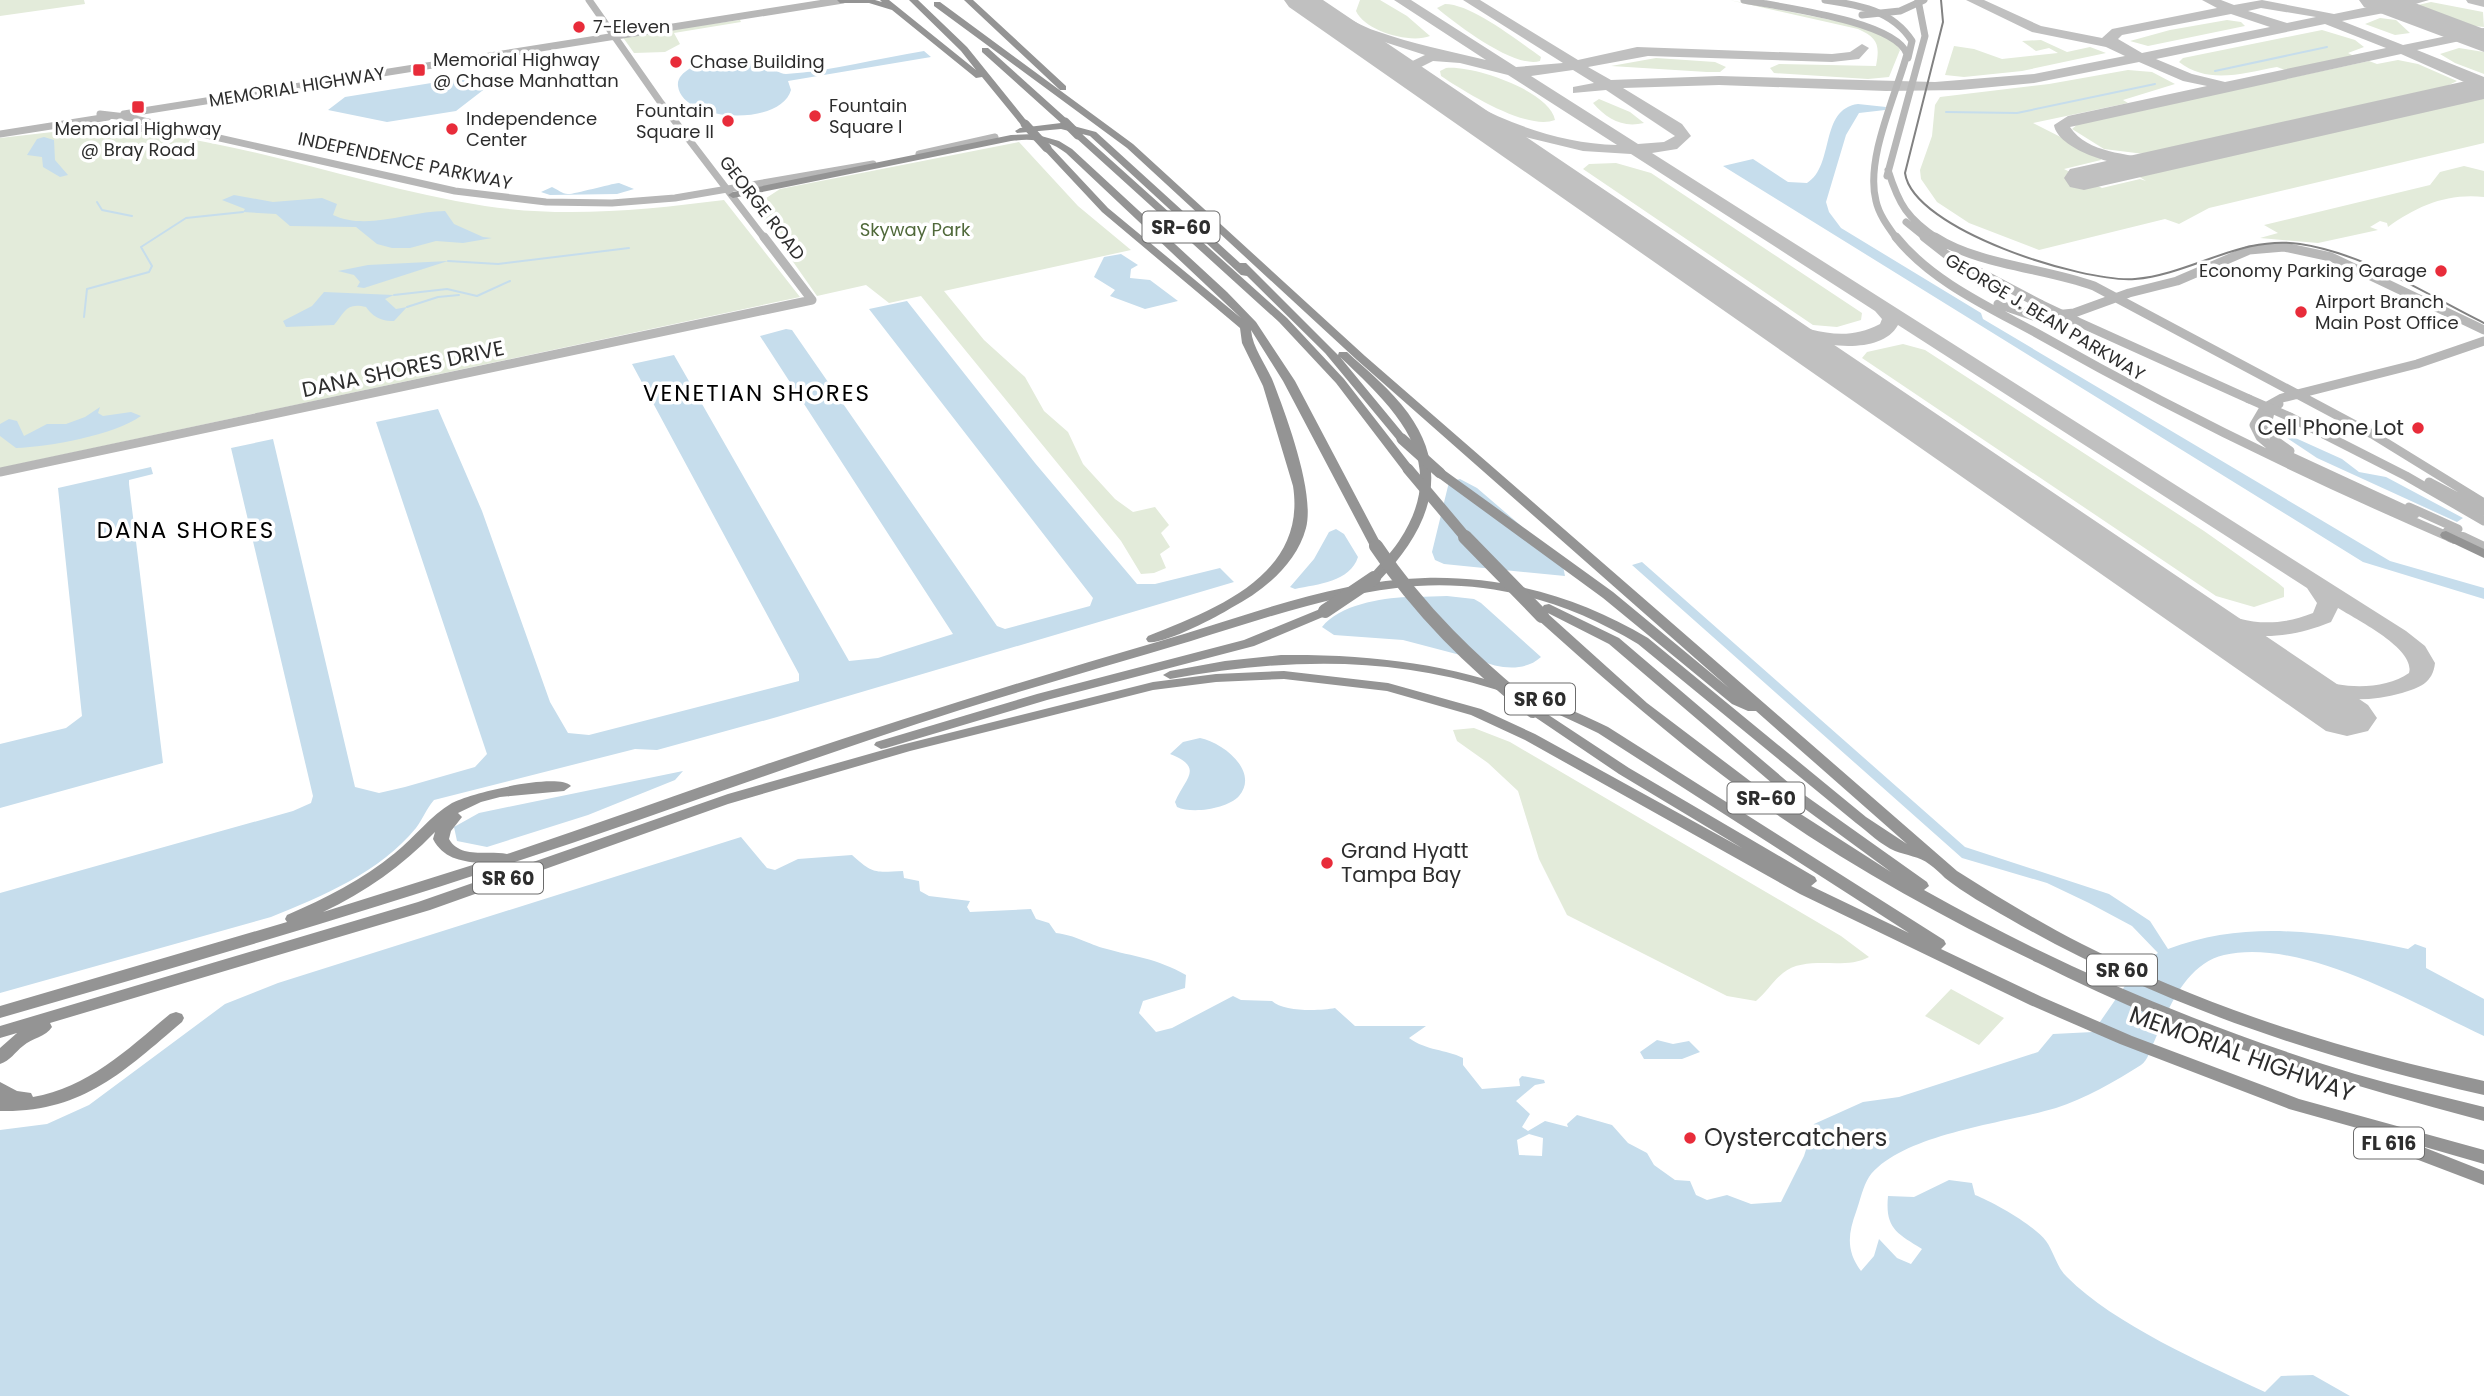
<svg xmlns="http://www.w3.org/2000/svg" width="2484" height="1396" viewBox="0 0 2484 1396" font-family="Poppins,sans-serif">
	<rect width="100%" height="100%" fill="#fff"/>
	<path fill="#e3ebda" d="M0,0H84L85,4L0,16Z
		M1360,0H1380L1407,16L1430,36C1410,44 1365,31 1356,11Z
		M1729,0L1857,25L1893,39L1900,50L1889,77L1868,79L1774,73L1770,68L1779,64L1876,66C1880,45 1878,38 1858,29Z
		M2431,2L2483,12L2484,27L2474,26L2418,5Z
		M1445,4C1472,4 1518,41 1541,57L1540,61C1515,69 1457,25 1437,8Z
		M2380,18L2396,20L2410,33L2395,35L2365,24Z
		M740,20L741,22L674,33L680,44L665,52L634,53L622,36Z
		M2227,20L2241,22L2245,26L2148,46L2130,41L2170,30Z
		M2322,30L2355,40L2364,47L2348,53L2354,56L2285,70L2277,67C2243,73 2209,85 2179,62L2183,58Z
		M2041,40L2067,52L2090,47L2106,53L2022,71L1964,77L1945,75L1954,46L1974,49L2002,59L2058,53L2049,48L2036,51L2022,41Z
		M2459,48L2484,52V74L2455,63L2440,54Z
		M1656,58L1715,62L1726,67L1720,72H1707L1611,66Z
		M2398,60L2418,64L2457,81L2445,87L2144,154L2104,149L2072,129L2079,123L2369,61L2377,64Z
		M1446,68C1473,65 1550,91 1555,120C1527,131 1465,92 1441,76L1440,71Z
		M2128,70L2152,72L2175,84L2123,100L2128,103L2033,123L2100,157L2101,160L2064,169L2102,188L2140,179L2146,181L2138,176H2141L2484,97V143L2209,208L2179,224L2165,219L2039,250L1969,223L1937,202L1921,179L1920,170L1932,136L1935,105L1940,97L2049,84Z
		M1599,99L1630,112L1644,123C1622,128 1607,119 1593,103Z
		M79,129C217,128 349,185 485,206C565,218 645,210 724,200L800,297L0,468V138Z
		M1019,142L1078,206L1131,250L944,291L984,340L1025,377L1044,411L1068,432L1083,464L1115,499L1133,512L1155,507L1169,525L1161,533L1170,547L1160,554L1166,568L1154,573L1141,574L1121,541L921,296L889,303L866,285L817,296L754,206L780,189Z
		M1616,163L1651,173L1862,313L1861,320L1837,327L1813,325L1583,169L1589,164Z
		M2464,166L2484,171V197C2447,193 2417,206 2388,227L2387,223L2380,221L2370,227L2378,230L2318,243L2260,238L2278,233L2264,225L2430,185L2440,172Z
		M1903,344L1925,350L2204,531L2278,583L2284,588V597L2254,607L2216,596L1862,358L1867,352Z
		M1474,728L1510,742L1841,936L1869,957C1845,971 1807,954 1783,973C1773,981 1766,993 1756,1001L1727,996L1567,915L1539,859L1518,791L1488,763L1457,741L1453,730Z
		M1951,989L2004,1018L1979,1045L1925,1016Z"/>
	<path fill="#c6ddec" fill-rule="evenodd" d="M924,51L931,57L788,81L791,90C781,127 682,122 678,86C677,78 683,73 689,69C710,55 744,56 767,66C774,68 779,74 786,74C832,71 879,58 924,51Z
		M456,79L491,84L456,111L387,122L328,110L345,97Z
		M1858,104L1886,107L1885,110L1859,113L1846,135L1826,202L1829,212L1841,228L1981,313L1983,319L2390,561L2484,588V599L2363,562L1723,166L1753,159L1788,182L1807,183C1835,166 1819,109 1858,104Z
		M44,137L54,140L55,160L68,175L60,177L43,167L42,157L27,155L37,139Z
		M619,183L634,189L617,194L550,195L541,192L552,187C557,189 562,194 568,194C571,195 610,184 619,183Z
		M234,195L273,202L322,198L337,204L333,215C367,231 410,211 445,211L454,224L483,237L492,238L463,243L436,241L410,248H392L377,244L356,227L290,226L276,214L243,212L245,209L222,200Z
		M1121,254L1138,265L1131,269L1130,278L1150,280L1178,301L1145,309L1110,296L1115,290L1094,277L1104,257Z
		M448,261L364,288L357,287L360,282L354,275L338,271L368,265Z
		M324,292L394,295L385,299L396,309L407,307L394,321C382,322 372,316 366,307C346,302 345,312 334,325L286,327L283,321L312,306Z
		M907,301L1035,463L1137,584H1155L1220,568L1234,582L777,717L657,750L635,749L434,800C426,809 423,819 416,828C380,872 323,896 271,917L0,993V893L293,811L311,803L313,796L231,448L273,439L355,787L379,793L405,787L475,767L487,754L376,422L438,409L482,511L550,702L568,733L589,735L799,681V674L632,364L674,355L849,661L878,658L953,634L760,336L786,329L792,330L997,626L1005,629L1090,606L1093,598L869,309Z
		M100,407L98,413L103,416L131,412L141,416C114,435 49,447 16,448L0,436V424L9,419L17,421L24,436L47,424H66L85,417Z
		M2291,436L2342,459L2359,472L2386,477L2463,518L2457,522L2317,458L2287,438Z
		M151,467L153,474L129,480V484L163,763L0,808V744L66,728L82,716L58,488Z
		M1460,479L1477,488L1562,561L1565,576L1444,564L1435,560L1432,552L1449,482Z
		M1336,529L1344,534L1358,557C1350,582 1318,584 1295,589L1290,587L1314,559L1329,532Z
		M1642,562L1965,847L2109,894L2150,921L2168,949C2247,919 2328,932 2408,949L2415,944L2426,948V968L2484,999V1036C2415,1004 2301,937 2224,955C2185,964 2168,1010 2154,1042C2150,1050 2148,1060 2141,1065C2116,1081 2084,1099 2056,1108C2006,1123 1900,1134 1869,1177C1863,1186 1860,1201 1856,1212C1848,1234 1846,1251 1861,1271L1874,1256L1879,1239L1897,1258L1911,1264L1922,1249C1896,1233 1885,1228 1888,1196L1914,1197L1949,1180L1972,1183L1975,1195C1993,1202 2034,1225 2046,1241C2054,1252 2057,1268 2067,1277C2115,1325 2203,1363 2265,1392L2281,1376L2313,1375L2350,1396H0V1130L47,1124L89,1105L225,1004L278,983L741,837L767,868L775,870L798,859L852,855C874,875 876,872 903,871L904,878L919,881L920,891L929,896L970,901L967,907L970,912L1031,909L1036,919L1049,923L1056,933C1077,936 1084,942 1103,948C1135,957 1156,958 1186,975L1185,988L1143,1001L1139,1013L1156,1032L1172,1028L1233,996L1241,1000L1272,1001C1283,1012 1320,1011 1335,1008L1355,1026H1426L1409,1038C1427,1051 1445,1049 1463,1058V1065L1482,1089L1520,1086L1519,1079L1522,1076L1544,1080L1545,1083L1535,1085L1516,1101L1530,1114L1522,1127L1528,1131L1545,1121L1568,1127L1567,1124L1577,1115L1612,1125L1628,1143L1647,1153L1654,1165L1675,1180L1690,1181L1696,1195L1707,1200L1727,1195L1751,1204L1781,1202L1804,1156L1814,1124L1863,1102L1899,1097L2038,1052L2053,1034L2093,1032L2140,964L2158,953L2132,926L2089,903L2047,883L1962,858L1632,565ZM1529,1134L1543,1138L1542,1156L1519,1155L1517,1140Z
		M1447,596L1474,599L1481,603L1541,657C1525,672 1499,669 1479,660C1465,653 1430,610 1416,597Z
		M1407,597L1464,656L1403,640L1334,635L1322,627C1339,605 1381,598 1407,597Z
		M1200,738C1222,742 1260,771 1239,796C1227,809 1192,814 1177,807L1175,802C1185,778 1205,768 1170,754L1183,742Z
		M683,771L675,780L588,815L487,847L457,841L454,827L479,813Z
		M1657,1040L1673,1044L1689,1041L1700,1052L1682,1059H1644L1640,1052Z"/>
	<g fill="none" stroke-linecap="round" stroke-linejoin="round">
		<path stroke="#c6ddec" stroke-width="2" d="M2215,71L2327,47
			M1946,112L2017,113L2155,84
			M97,202L102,210L132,216
			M448,261L498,264L629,248
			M394,295L447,289L477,296L510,281
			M407,307L438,297L459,295
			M84,317L87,289L149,272L152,266L141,247L186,218L243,212"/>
		<path fill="#c0c0c0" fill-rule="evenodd" d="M1296,0C1324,0 1349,22 1376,31C1412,44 1449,51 1486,60L1394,0H1411L1516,67L1563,63L1463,0H1480L1578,60L1637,47L1832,54L1850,52L1862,44L1869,48L1859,59L1832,62L1648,56L1588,67L1611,80L1719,76L1935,82L2034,74L2125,56L2106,47L2032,32L1966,0H1984L2041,26L2102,38L2112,29L2217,8L2202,0H2221L2234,5L2262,0L2334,14L2402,0H2429L2402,8L2419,12L2465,32L2484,28V36L2417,50L2484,77V87L2480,85L2477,91L2436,103L2431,101V95L2464,85V82L2401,54L2070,127C2088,154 2127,153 2155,160V166C2131,172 2058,152 2054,125L2068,116L2207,86L2183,81L2139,62L2034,83L1960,90L1886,91L1719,85L1623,88L1682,124L1691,136L1677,149L1652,153L2406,631L2425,646L2435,663C2433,683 2419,688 2402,693C2358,706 2315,698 2274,679L2271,674L2274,669C2290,665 2302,674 2317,679C2344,689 2385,690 2409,673C2416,649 2357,620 2338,608L2331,622C2245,657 2192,621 2121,573L2118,568L2121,563C2137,559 2147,570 2160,579C2211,611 2253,637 2313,613L2317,603L2307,588L1898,325C1878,361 1802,342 1772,331L1770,327L1779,321C1815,330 1844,343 1880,324L1882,319L1875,311L1631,154L1583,151L1517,135L1460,111L1408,78L1402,68L1404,65L1425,55L1347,30ZM2261,8L2316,17L2287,23L2248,11ZM2384,13L2410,18L2452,35L2403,45L2342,21ZM2231,14L2270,27L2142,53L2118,39L2122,35ZM2325,24L2386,48L2225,82L2192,74L2156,59ZM1433,61L1460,63L1508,75L1617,145C1544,143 1478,111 1419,72L1417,69ZM1573,70L1594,83L1573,87V93L1606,90L1675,136L1664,142L1638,144L1531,76Z
			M2466,0H2484V7L2468,3Z"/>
		<path fill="#c0c0c0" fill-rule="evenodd" d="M1284,0H1323L2368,705L2377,718L2368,731L2347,736L2326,731L1289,7Z
			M2359,0H2407L2484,29V52L2364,7Z
			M2484,77V99L2084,190L2070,187L2064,178L2070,169L2084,166Z"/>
		<path stroke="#b7b7b7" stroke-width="7" d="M589,0L661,103L765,239
			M1744,0C1779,7 1895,21 1907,54C1896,95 1865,159 1876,201C1879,215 1889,228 1897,239
			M1825,0C1859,5 1892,10 1912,41L1908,58
			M100,114L126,117L455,191L546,202L612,203L675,198L873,164
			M124,114L843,0
			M83,126L151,129
			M0,134L108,117
			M919,154L995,137
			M1888,170C1899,205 1907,218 1938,239
			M1887,176L1925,36L1918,0
			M1906,222L1927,239"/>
		<path stroke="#b7b7b7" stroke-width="9" d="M1896,237C1932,282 1991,308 2040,335C2174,411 2312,478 2454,539
			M1924,237L1947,255L2040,304
			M1935,237C1978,265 2045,268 2094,286L2372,434L2484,503
			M1998,304L2036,317L2074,313L2129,293L2177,281L2249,250L2284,247L2331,257L2484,330
			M2076,321L2249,399
			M2279,404L2270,412L2267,425L2276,441L2290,451
			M2290,417L2406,476L2484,521
			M0,472L812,300L764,237
			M2429,482L2484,511
			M2409,507L2458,529
			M2415,514L2274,449L2260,437L2254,425L2264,408L2282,398L2417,364L2484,341
			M2448,530L2466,539"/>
		<path stroke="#b7b7b7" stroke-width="10" d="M2450,537L2455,539
			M2463,537L2484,547"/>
		<path fill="#949494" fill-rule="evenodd" d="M837,0H875L882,2L880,0H889L976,70L961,51L909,0H918L967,47L1029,124L1022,126L982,77L976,78L892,10L869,3H840Z
			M964,0H973L1066,86V90H1060Z
			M934,2H940L1133,144L1365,356L1957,871C1998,897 2039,922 2082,944C2209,1009 2345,1051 2484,1081V1095C2317,1057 2156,1004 2008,918C1987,906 1964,893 1945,878C1940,873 1935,868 1929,864C1920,857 1906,855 1895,851C1881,845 1868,832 1856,823L1638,644C1571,603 1496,581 1417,586C1339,592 1265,618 1191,641C1114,664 1037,686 960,710C807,759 656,816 503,866C337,921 168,969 0,1018V1006L287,922L285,919L287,915C326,898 362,880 395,853C415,837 430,816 452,803C470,793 558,772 571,786L564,791L500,797L481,802L458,813L462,817L451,831L449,839C460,859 488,850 507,854C600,823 692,789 785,758C908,717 1032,678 1157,642C1245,617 1333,580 1425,578C1505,576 1580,597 1648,638L1866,817L1907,844L1756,711H1748L1732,704L1603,598L1436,476L1434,473L1436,470H1444L1613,592L1729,688L1357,360L1127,148L934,6ZM435,832L433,839C443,858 460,861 479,863L323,912C366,892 402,866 435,832Z
			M982,48H988L1068,120L1069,122L1066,124L1096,132L1240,263H1246L1338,355L1339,352H1347C1368,371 1391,390 1408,413C1453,475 1427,531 1379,581L1374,582L1368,578C1378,565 1390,555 1399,541C1452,461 1396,410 1340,357L1406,437V441H1398L1325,353L1247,276L1241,275L1090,136L1082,134L1287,318L1344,379L1414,469L1408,473L1404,472L1336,383L1279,322L1075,137L1073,135L1077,133L1061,129L1017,133L1015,131L1020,128L1061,123L982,52Z
			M1034,134L1059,141L1072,149L1227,292L1256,322L1295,381L1382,546L1380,549H1372L1370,546L1283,381L1251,330C1253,350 1267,365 1274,384C1287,418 1315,493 1306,528C1296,565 1263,591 1231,608C1217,617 1163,645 1148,642L1146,639L1148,636C1216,609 1307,575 1293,486L1263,386L1242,343L1240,328L1102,212L1044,150V146H1050L1108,208L1241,318L1066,153C1049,140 1032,138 1011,141L733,198L728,195L733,192L1011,135Z
			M2446,531L2484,549V558L2442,538L2440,535L2442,532Z
			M1549,604L1619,638L1796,789L1927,882L1929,886L1924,890C2060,967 2205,1028 2355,1074C2397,1086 2441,1096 2484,1107V1121C2396,1097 2309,1073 2223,1043C2160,1021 2098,993 2038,963C1935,914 1834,857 1742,790C1670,737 1604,679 1537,619L1535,616L1537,613H1547L1647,703L1754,784L1891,872L1786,795L1609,644L1544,611L1542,608L1544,605Z
			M1325,607L1332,611L1330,614L1254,646L1047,700L886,748L881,749L874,745L876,742L1037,694L1244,640Z
			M1281,655C1407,654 1494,672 1608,727L1944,940L1946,944L1941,949L2042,997L2132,1036L2299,1099L2484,1150V1164L2418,1145L2484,1171V1185L2358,1137L2355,1132L2357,1128L2289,1109L2120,1044L2030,1005L1800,894L1525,740L1471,715L1387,691L1284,679L1216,682L1153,690L910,751L728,804L430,910L50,1023L52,1027C46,1037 32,1038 23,1046C15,1052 10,1061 0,1064V1048L17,1033L0,1038V1026L418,902L728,794L901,745L1153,682L1216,674L1284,671L1388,683L1481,709L1535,734L1742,848L1619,774L1526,711L1533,707L1538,708L1629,768L1815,877L1817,881L1811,886L1909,933L1598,733C1564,717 1530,700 1494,689C1386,655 1280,659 1170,679L1163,675L1170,671L1225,661Z
			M176,1012L182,1014L184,1018L182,1022C123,1072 82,1113 0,1111V1082L17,1091L31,1093L33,1097C88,1088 129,1048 170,1014Z"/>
		<path stroke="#828282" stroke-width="2" d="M1941,0L1943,22L1905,173C1913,230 2084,283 2135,279C2192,274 2241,235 2300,244C2366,254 2425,294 2484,323"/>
		<path stroke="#b7b7b7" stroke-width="7" d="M1862,15L1900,11L1924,0"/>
		<path stroke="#b7b7b7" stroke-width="9" d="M2040,304L2076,321
			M2249,399L2290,417"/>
		<path stroke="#949494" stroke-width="9" d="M1065,122L1078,135
			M1025,124L1047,148"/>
		<path stroke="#949494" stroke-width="11" d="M1402,439L1440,473
			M1408,469L1467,539"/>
		<path stroke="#949494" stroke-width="14" d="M1465,537L1542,616
			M1376,546C1419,611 1473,663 1533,711
			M1325,611L1374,578"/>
	</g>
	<g fill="#e82c3a" stroke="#fff" stroke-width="2.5">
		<circle cx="579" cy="27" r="7"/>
		<circle cx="676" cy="62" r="7"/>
		<rect x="412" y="63" width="14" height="14" rx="3.5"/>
		<rect x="131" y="100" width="14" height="14" rx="3.5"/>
		<circle cx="815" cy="116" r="7"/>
		<circle cx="728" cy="121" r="7"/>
		<circle cx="452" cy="129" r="7"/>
		<circle cx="2441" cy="271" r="7"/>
		<circle cx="2301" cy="312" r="7"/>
		<circle cx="2418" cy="428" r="7"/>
		<circle cx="1327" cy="863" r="7"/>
		<circle cx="1690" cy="1138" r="7"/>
	</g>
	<g text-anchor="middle" stroke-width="7" stroke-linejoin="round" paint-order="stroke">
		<g font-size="18" fill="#2d2d2d" stroke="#fff" text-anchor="start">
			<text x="593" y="33">7-Eleven</text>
			<text x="433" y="66">Memorial Highway<tspan x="433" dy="21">@ Chase Manhattan</tspan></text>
			<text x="690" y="68">Chase Building</text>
			<text x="829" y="112">Fountain<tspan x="829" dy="21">Square I</tspan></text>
			<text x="714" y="117" text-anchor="end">Fountain<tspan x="714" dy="21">Square II</tspan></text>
			<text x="466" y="125">Independence<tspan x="466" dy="21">Center</tspan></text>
			<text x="138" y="135" text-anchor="middle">Memorial Highway<tspan x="138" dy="21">@ Bray Road</tspan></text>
			<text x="2427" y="277" text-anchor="end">Economy Parking Garage</text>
			<text x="2315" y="308">Airport Branch<tspan x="2315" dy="21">Main Post Office</tspan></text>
		</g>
		<g font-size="18" fill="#2d2d2d" stroke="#fff">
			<text transform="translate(297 87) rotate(-9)" y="6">MEMORIAL HIGHWAY</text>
			<text transform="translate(405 161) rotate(12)" y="6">INDEPENDENCE PARKWAY</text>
			<text transform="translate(762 208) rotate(52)" y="6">GEORGE ROAD</text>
			<text transform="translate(2045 317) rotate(31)" y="6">GEORGE J. BEAN PARKWAY</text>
		</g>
		<g font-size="18" fill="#50693a" stroke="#fff">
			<text x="915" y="236">Skyway Park</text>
		</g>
		<g fill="#fff" stroke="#6c6c6c" stroke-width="2">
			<rect x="1142.5" y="211.5" width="77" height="31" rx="5"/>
			<rect x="1505" y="683.5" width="70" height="31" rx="5"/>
			<rect x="1727.5" y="782.5" width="77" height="31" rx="5"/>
			<rect x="473" y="862.5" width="70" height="31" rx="5"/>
			<rect x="2087" y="954.5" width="70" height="31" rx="5"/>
			<rect x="2354" y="1127.5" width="70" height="31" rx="5"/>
		</g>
		<g font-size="19" font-weight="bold" fill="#2d2d2d">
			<text x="1181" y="234">SR-60</text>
			<text x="1540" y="706">SR 60</text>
			<text x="1766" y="805">SR-60</text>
			<text x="508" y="885">SR 60</text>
			<text x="2122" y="977">SR 60</text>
			<text x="2389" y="1150">FL 616</text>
		</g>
		<g font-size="21" fill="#2d2d2d" stroke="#fff">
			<text transform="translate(403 369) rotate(-12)" y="7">DANA SHORES DRIVE</text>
		</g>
		<g font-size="21" fill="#2d2d2d" stroke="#fff" text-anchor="end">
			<text x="2404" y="435">Cell Phone Lot</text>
			<text x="1341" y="858" text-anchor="start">Grand Hyatt<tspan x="1341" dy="24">Tampa Bay</tspan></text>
		</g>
		<g font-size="23" letter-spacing="2" fill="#000" stroke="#fff">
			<text x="757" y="401">VENETIAN SHORES</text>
			<text x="186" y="538">DANA SHORES</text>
		</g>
		<g font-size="24" fill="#2d2d2d" stroke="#fff">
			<text transform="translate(2242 1054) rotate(20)" y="8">MEMORIAL HIGHWAY</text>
		</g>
		<g font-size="24" fill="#2d2d2d" stroke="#fff" text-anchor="start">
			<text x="1704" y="1146">Oystercatchers</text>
		</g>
	</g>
</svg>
